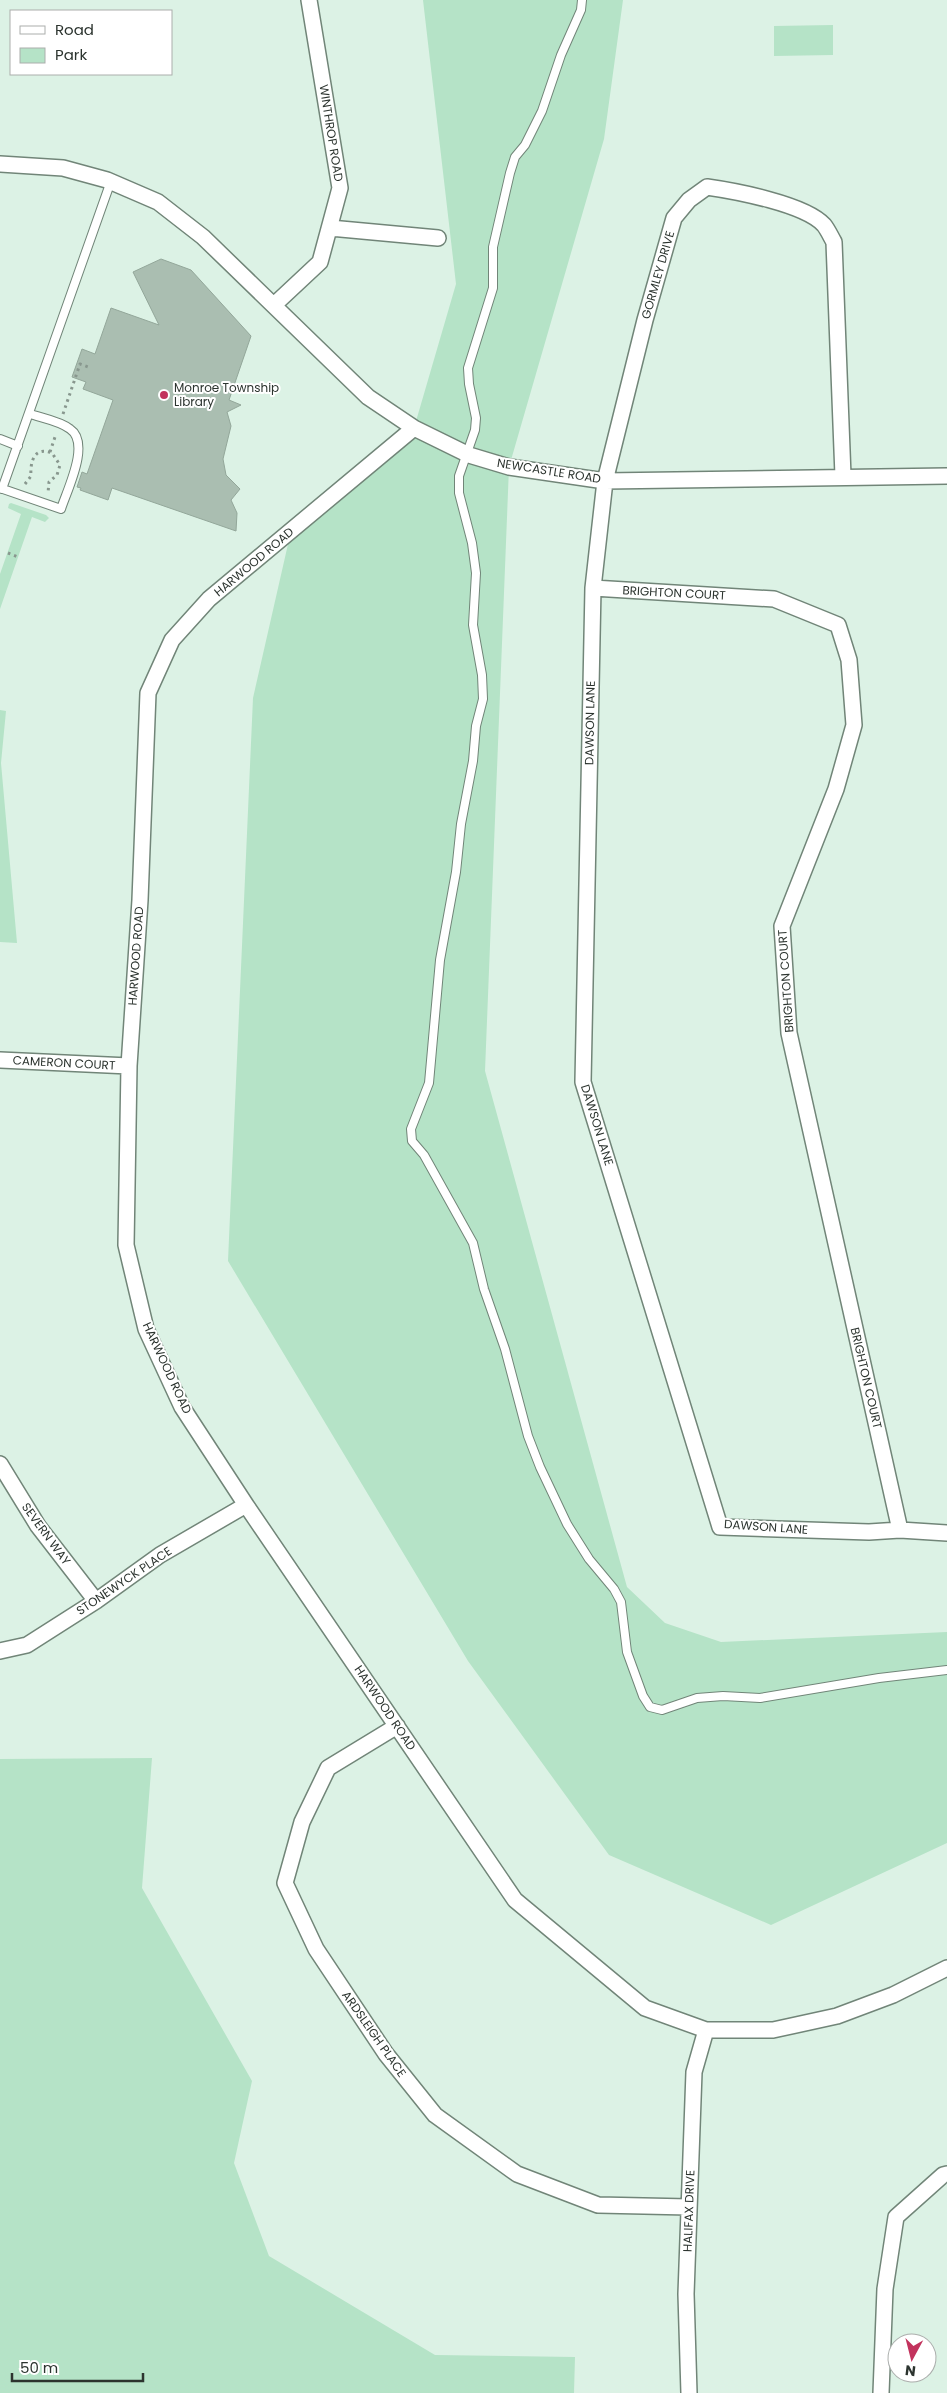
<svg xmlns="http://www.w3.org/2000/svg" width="947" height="2393" viewBox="0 0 947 2393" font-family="Poppins,sans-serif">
	<rect width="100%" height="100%" fill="#dcf2e5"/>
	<path fill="#b5e3c7" d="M423,0H623L604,139L509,467L485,1071L627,1587L665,1623L721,1642L947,1632V1843L771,1925L609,1855L468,1661L228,1261L253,698L291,531L414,428L456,284Z
		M833,25V55L774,56V26Z
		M11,503L46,515L49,518L45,522L32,517L0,609V574L21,514L8,508L9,504Z
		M0,710L6,711L1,763L17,943L0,942Z
		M152,1758L142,1888L252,2081L234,2163L269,2256L435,2355L575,2357L574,2393H0V1759Z"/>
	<path fill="#aabeb1" stroke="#93a79a" d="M161,259L191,270L251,336L229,400L241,405L227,412L231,426L223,459L226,475L240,489L231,500L237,513L236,531L112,488L108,500L80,490L81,488L77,487L82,472L87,474L113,400L83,389L86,382L72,377L82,349L95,354L111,308L159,325L133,272Z"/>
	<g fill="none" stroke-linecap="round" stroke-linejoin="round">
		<defs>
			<path id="lane" d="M582,0L581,10L561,55L542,111L525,145L515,157L510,173L493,247V288L468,368L469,384L476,418L475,430L459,476V493L472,543L476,573L473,625L482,675L483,699L476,726L473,761L461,824L456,872L440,960L429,1083L411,1129L412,1141L424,1155L473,1243L484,1289L505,1349L528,1436L540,1467L567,1524L589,1559L614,1589L621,1602L627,1652L643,1696L650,1707L662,1710L697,1698L723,1696L760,1698L879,1678L947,1670
				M0,439L18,446
				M0,488L61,509C67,490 91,443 70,429C60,421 42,418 30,414
				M2,489L111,181"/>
			<path id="street" d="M0,164L63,168L107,180L158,202L203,237L368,397L414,428L469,455L509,467L605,481L947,476
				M330,228L438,238
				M274,305L320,262L340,188L309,0
				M414,428L209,599L172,640L148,693L140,900L129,1066L126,1245L146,1329L182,1407L246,1505L515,1900L645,2008L706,2030H773L837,2016L893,1995L947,1968
				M843,476L834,242C831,237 828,230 824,225C805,204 735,191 707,187L689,200L674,218L645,320L605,481L593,588L583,1082L720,1527L869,1532L900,1530L947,1533
				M593,588L774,599L838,625L849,660L854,725L836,789L782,926L789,1033L900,1530
				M0,1060L129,1066
				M0,1464L38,1526L96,1601
				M0,1651L27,1645L96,1601L160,1555L246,1505
				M397,1726L328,1768L302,1822L285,1883L316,1949L386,2054L435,2115L517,2174L598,2205L689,2207
				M689,2393L686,2294L694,2072L706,2030
				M881,2393L885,2289L896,2217L943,2175L947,2174"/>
		</defs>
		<use href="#lane" stroke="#718578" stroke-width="10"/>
		<use href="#street" stroke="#718578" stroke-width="18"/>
		<path stroke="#88978e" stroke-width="3" stroke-dasharray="2.5 4" stroke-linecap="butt" d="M63,414L80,364L91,368
			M50,452L56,434
			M25,484L31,476C30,462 34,446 52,453L60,465L57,475L49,482L48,493
			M8,553L18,557"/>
		<use href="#lane" stroke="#fff" stroke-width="8"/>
		<use href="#street" stroke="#fff" stroke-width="15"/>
	</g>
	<circle fill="#c2335d" stroke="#fff" stroke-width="2" cx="164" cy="395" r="5"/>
	<g text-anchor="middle" stroke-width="4" stroke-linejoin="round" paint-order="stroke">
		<g font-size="12" fill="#2c342f" stroke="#fff">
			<text transform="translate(331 133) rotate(81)" y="4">WINTHROP ROAD</text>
			<text transform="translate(658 275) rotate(-74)" y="4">GORMLEY DRIVE</text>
			<text transform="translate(549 471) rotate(9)" y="4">NEWCASTLE ROAD</text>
			<text transform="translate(254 562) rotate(-40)" y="4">HARWOOD ROAD</text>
			<text transform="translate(674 593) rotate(3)" y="4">BRIGHTON COURT</text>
			<text transform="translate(590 723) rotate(-89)" y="4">DAWSON LANE</text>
			<text transform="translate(136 956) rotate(-86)" y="4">HARWOOD ROAD</text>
			<text transform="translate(786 981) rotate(-94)" y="4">BRIGHTON COURT</text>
			<text transform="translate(64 1063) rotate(3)" y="4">CAMERON COURT</text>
			<text transform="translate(597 1125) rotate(73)" y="4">DAWSON LANE</text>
			<text transform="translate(167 1368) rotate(65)" y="4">HARWOOD ROAD</text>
			<text transform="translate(866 1378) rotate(77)" y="4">BRIGHTON COURT</text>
			<text transform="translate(766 1527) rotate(4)" y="4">DAWSON LANE</text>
			<text transform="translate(46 1534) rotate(54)" y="4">SEVERN WAY</text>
			<text transform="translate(124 1581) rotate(-34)" y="4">STONEWYCK PLACE</text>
			<text transform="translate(385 1708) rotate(56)" y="4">HARWOOD ROAD</text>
			<text transform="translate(374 2034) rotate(55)" y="4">ARDSLEIGH PLACE</text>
			<text transform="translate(689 2211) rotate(-88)" y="4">HALIFAX DRIVE</text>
		</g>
		<g font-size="12" fill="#2c342f" stroke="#fff" text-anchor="start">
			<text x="174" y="392">Monroe Township<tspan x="174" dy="14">Library</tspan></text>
		</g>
	</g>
	<rect x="10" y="10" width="162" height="65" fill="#ffffff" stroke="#abaeac"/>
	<rect x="20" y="26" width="25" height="8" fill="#ffffff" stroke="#abaeac"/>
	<text x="55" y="35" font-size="15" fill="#2c342f">Road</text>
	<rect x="20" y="48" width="25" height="15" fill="#b5e3c7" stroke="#abaeac"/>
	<text x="55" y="60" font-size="15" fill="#2c342f">Park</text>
	<g transform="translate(912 2358) rotate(187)"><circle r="24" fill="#ffffff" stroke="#abaeac"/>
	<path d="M0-4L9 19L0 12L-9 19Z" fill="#c2335d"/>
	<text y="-8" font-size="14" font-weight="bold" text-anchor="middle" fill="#2c342f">N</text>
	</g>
	<path d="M12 2373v8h131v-8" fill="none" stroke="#2c342f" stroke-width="2.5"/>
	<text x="20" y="2373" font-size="15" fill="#2c342f" stroke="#ffffff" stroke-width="4" paint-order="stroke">50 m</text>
</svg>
